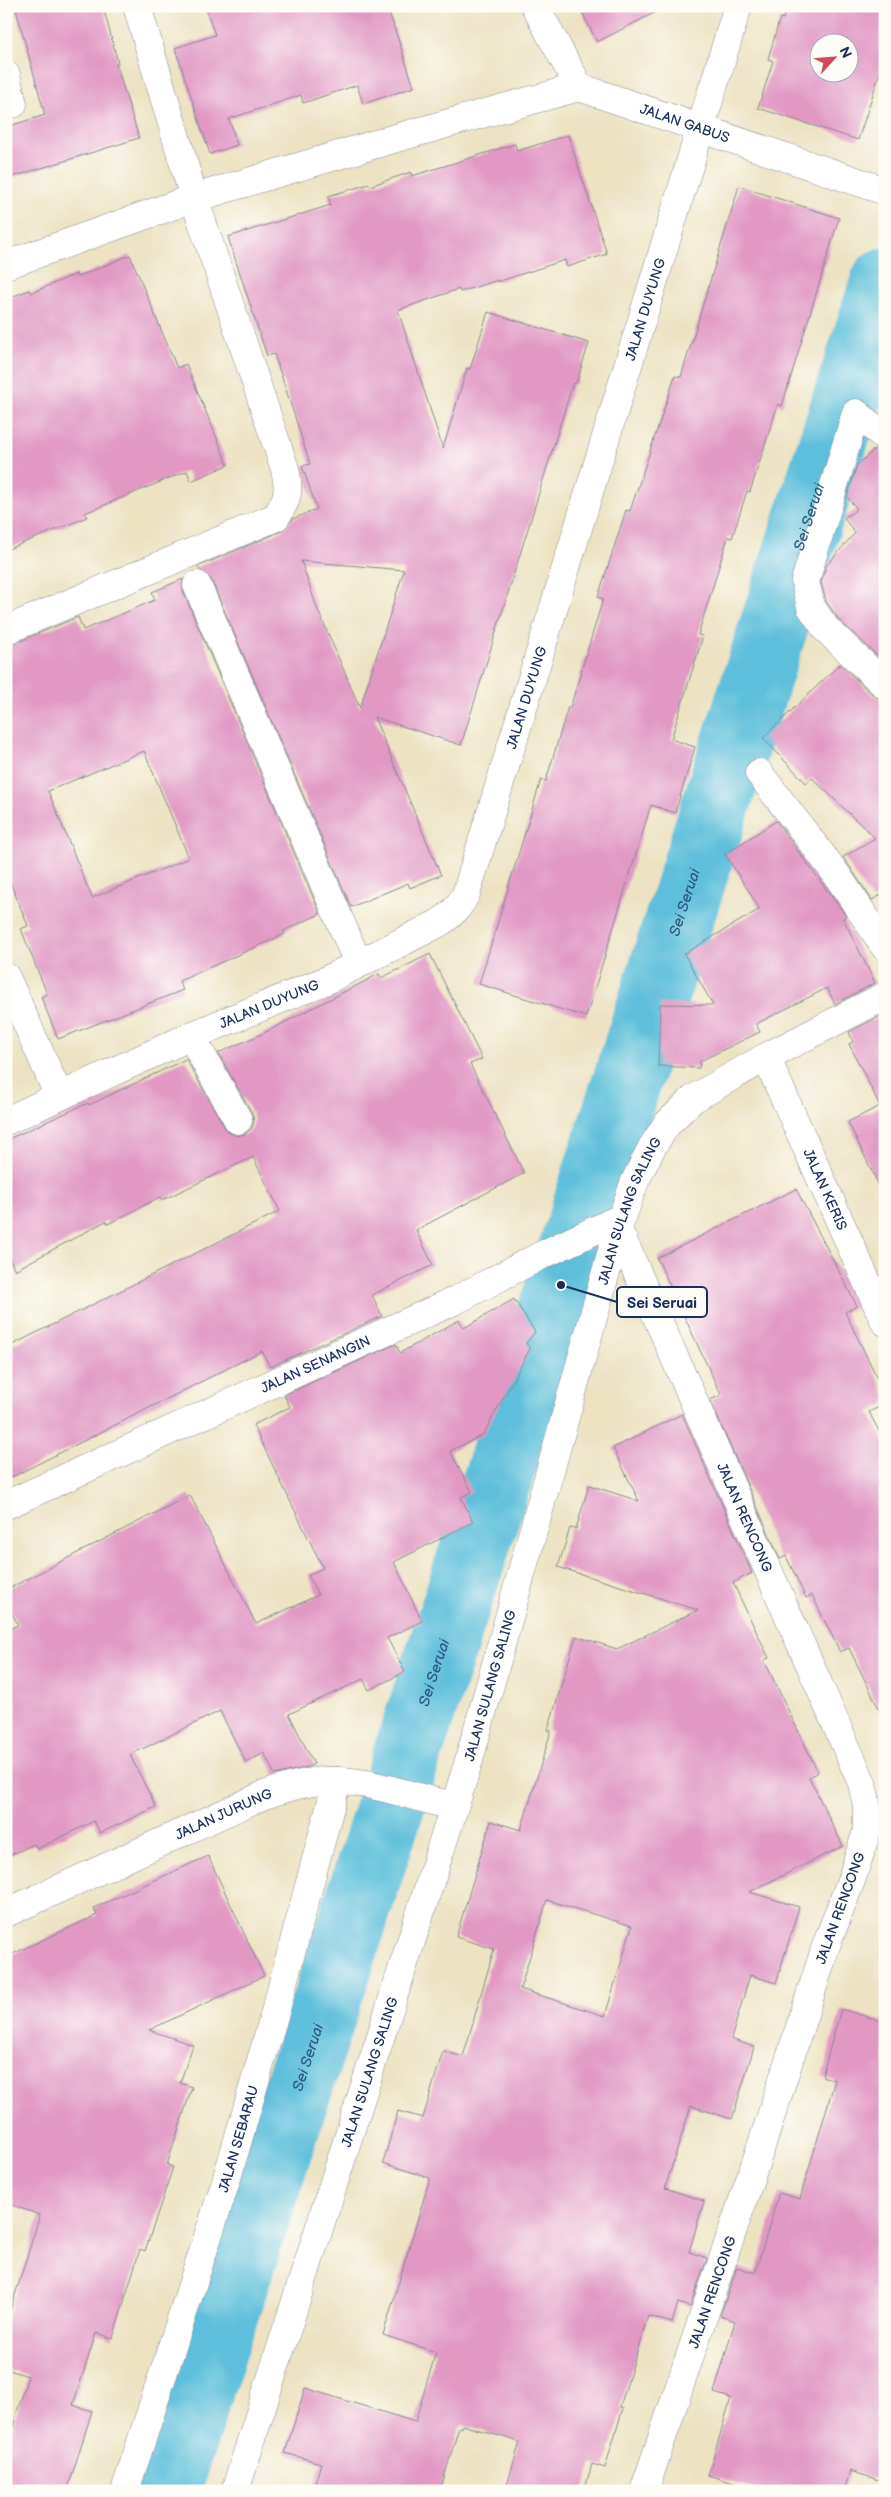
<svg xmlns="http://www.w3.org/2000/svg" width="891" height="2497" viewBox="0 0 891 2497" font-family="'Balsamiq Sans',sans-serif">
	<rect width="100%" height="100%" fill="#fdfcf7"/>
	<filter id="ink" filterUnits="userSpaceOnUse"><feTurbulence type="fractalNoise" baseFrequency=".02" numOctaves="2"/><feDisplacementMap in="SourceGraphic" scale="10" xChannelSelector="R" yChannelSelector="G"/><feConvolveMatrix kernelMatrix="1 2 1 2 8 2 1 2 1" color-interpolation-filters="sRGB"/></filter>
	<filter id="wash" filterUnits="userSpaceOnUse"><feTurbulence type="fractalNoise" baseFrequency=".0096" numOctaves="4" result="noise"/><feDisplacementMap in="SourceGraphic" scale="20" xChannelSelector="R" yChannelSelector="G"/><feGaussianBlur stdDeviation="1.12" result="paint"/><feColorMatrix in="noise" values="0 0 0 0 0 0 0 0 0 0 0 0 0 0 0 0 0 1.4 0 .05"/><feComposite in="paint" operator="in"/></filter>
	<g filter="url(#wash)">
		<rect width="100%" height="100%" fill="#ede3c3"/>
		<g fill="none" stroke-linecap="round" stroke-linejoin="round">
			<path stroke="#5dbfdb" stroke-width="69" id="s1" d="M166,2491L561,1285L885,282"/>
		</g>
		<g id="blocks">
			<path fill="#e199c4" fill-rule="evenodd" d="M15,6H103L118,63L116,64L139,138L6,179V127L45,115Z
				M205,6H387L414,87L363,104L357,85L303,103L301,95L229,119L237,145L210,154L175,48L215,35Z
				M579,6H668L597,42Z
				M787,6H885V57L858,140L758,108L773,61L768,59L780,18L783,19ZM818,42H848V72H818Z
				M568,135L607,254L567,267L565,260L497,282L498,280L460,292L459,289L398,310L443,449L467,368L470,369L488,312L589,343L576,384L573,383L461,745L374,717L441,875L410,888L408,883L351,907L211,579L197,567L282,531L293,519L317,509L302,466L310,464L295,417L274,354L267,356L228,237L331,205L328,196L369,184L370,186L411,172L412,176L515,144L517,151ZM301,561L404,570L360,708L317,608Z
				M739,186L839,218L782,406L778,404L750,492L747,491L732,538L728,537L698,635L703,636L671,739L695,747L675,813L651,805L586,1017L479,984L541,780L546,781L568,707L570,708L603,599L598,597L626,510L630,511L675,376L681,377Z
				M130,255L177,368L186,364L228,465L191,481L187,471L85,513L87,517L6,550V299L29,290L31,293L76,274L77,277Z
				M875,449L885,452V663L838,619L826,601L821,582L826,566L855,533L844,518L857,509L847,497L857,465Z
				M183,579V591L320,914L283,931L285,934L179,981L183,990L58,1039L41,997L47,994L21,929L28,926L6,872V647L78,617L83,630L155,600L152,592ZM144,751L189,858L92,898L48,791Z
				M840,664L874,696L885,700V893L872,900L843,857L875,838L812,778L806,783L763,738Z
				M776,821L846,916L843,918L875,983L835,1004L827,988L756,1024L760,1032L700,1061L699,1068L658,1066L660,1004L713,1005L684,954L760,909L725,854Z
				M430,954L482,1059L470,1064L524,1173L416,1230L433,1265L372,1295L382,1316L270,1367L262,1351L6,1480V1348L280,1211L253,1157L162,1200L160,1197L108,1224L106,1221L15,1270L6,1252V1140L88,1103L89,1105L186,1059L225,1128L230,1133L237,1136L245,1134L252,1128L254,1121L252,1113L218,1053L262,1034L379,974L381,978Z
				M885,1014V1198L848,1122L880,1106L849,1044L853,1042L849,1032Z
				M796,1189L857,1306L845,1312L885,1394V1404L869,1412L885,1443V1721L849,1648L840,1652L812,1595L806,1598L786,1556L780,1559L710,1400L721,1395L657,1258Z
				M514,1299L535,1332L526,1343L530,1349L483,1435L450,1451L472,1492L461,1497L473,1522L394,1562L422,1621L387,1638L405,1672L369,1690L363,1679L289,1714L314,1764L308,1767L275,1775L264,1753L246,1763L220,1711L130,1755L156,1807L100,1833L94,1821L37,1849L34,1844L6,1857V1630L18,1625L6,1602V1590L190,1495L256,1624L318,1595L308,1575L323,1568L253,1425L290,1407L284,1395L396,1344L400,1353L459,1320L464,1328Z
				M682,1414L752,1573L733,1583L769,1658L764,1660L818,1772L809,1777L843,1846L749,1892L799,1907L776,1983L750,1975L731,2039L754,2047L732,2119L691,2106L665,2188L704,2201L689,2252L707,2258L690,2307L678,2303L672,2323L648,2316L620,2407L623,2408L605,2468L592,2464L584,2491H505L520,2442L462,2425L461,2428L459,2427L440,2491H313L321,2463L285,2453L305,2388L415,2422L436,2352L383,2335L430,2178L383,2163L398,2111L423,2118L443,2051L463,2057L494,1949L456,1937L491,1821L521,1830L551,1731L548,1730L576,1636L617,1649L698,1610L558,1567L570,1528L576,1529L589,1485L639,1501L613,1448ZM547,1900L632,1926L605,2016L520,1989Z
				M208,1856L264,1976L149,2030L193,2045L180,2083L192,2087L167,2165L173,2167L145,2251L140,2249L113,2338L96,2333L73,2405L92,2411L67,2491H6V2450L28,2376L6,2369V2324L40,2215L6,2203V1957L97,1915L94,1908Z
				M841,2009L885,2022V2482L850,2471L844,2491H759L708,2475L731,2398L714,2393L735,2321L720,2316L737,2267L755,2273L779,2193L800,2199L835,2080L822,2076Z"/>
		</g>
	</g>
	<g filter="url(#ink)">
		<use href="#blocks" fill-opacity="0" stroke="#848990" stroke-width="1"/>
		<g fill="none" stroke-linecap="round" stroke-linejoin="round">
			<defs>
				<g id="minor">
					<path id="s2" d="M535,6L579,87L885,191"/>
					<path d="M6,75L13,104"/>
					<path d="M6,265L194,198L396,138L579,87"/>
					<path d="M885,437L856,413L805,581L811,607L826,629L885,685"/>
					<path d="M197,585L358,963"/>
					<path d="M6,630L276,517C288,498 290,492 285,469L194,198L137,6"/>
					<path d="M759,773L837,875L885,947"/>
					<path d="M6,977L59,1096"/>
					<path d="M191,1036L238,1120"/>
					<path id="s3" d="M766,1057L885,1322"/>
					<path id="s4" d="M6,1121L191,1036L327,980L439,923C452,915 459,907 466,894L738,6"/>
					<path id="s5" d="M618,1229L862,1783L867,1806V1831L852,1878L827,1943L762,2144L644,2491"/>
					<path id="s6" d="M6,1505L456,1300L542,1255L621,1218"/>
					<path id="s7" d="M6,1913L264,1795C280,1790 296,1784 313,1782C360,1775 409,1797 454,1806"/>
					<path id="s8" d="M125,2491L226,2181L276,2009L337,1781"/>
					<path id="s9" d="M235,2491L467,1767L618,1229L635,1181L652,1147L667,1124L693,1099L766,1057L885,996"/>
				</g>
			</defs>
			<use href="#minor" stroke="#848990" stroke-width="29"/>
			<use href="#minor" stroke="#fff" stroke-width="28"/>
		</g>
	</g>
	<g text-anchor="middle" stroke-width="4" stroke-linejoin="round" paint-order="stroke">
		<g font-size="14" fill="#1b2f5e" stroke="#fdfcf7">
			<text dy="5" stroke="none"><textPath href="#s2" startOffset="204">JALAN GABUS</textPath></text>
			<text dy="5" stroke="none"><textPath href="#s4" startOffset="1128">JALAN DUYUNG</textPath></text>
			<text dy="5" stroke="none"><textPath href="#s4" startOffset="722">JALAN DUYUNG</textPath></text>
			<text dy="5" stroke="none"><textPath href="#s4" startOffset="288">JALAN DUYUNG</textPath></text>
			<text dy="5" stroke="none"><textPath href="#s3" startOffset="145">JALAN KERIS</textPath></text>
			<text dy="5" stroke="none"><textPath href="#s9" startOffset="1340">JALAN SULANG SALING</textPath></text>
			<text dy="5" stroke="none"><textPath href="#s6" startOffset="340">JALAN SENANGIN</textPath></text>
			<text dy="5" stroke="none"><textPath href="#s5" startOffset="315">JALAN RENCONG</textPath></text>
			<text dy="5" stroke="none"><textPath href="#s9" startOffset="845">JALAN SULANG SALING</textPath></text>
			<text dy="5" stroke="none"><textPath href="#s7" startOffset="239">JALAN JURUNG</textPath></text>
			<text transform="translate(840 1908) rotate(-70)" y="5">JALAN RENCONG</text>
			<text dy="5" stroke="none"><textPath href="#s9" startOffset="440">JALAN SULANG SALING</textPath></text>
			<text dy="5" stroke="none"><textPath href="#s8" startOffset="370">JALAN SEBARAU</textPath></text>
			<text transform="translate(712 2292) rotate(-71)" y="5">JALAN RENCONG</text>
		</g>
		<g font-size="15" font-style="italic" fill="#2f5a84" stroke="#fdfcf7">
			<text dy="5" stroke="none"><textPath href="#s1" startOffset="2076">Sei Seruai</textPath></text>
			<text dy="5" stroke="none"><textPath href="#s1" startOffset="1671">Sei Seruai</textPath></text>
			<text dy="5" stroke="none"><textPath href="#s1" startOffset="861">Sei Seruai</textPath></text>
			<text dy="5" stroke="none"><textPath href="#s1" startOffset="456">Sei Seruai</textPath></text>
		</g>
	</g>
	<path fill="none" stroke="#1b2f5e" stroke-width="2" d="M561 1285L617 1302"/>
	<circle fill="#1b2f5e" stroke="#fdfcf7" stroke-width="2" cx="561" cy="1285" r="5"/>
	<rect fill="#fdfcf7" stroke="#1b2f5e" stroke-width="2" x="617" y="1287" width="90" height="30" rx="5"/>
	<g font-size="15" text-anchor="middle" font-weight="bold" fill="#1b2f5e">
		<text x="662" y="1308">Sei Seruai</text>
	</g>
	<rect width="891" height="2497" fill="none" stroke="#fdfcf7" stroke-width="25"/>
	<g transform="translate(834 58) rotate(64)"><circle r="24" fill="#fdfcf7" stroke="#a3aaba"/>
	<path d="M0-4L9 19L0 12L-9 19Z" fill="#d1495b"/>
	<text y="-8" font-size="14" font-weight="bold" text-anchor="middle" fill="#1b2f5e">N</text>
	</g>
</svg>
